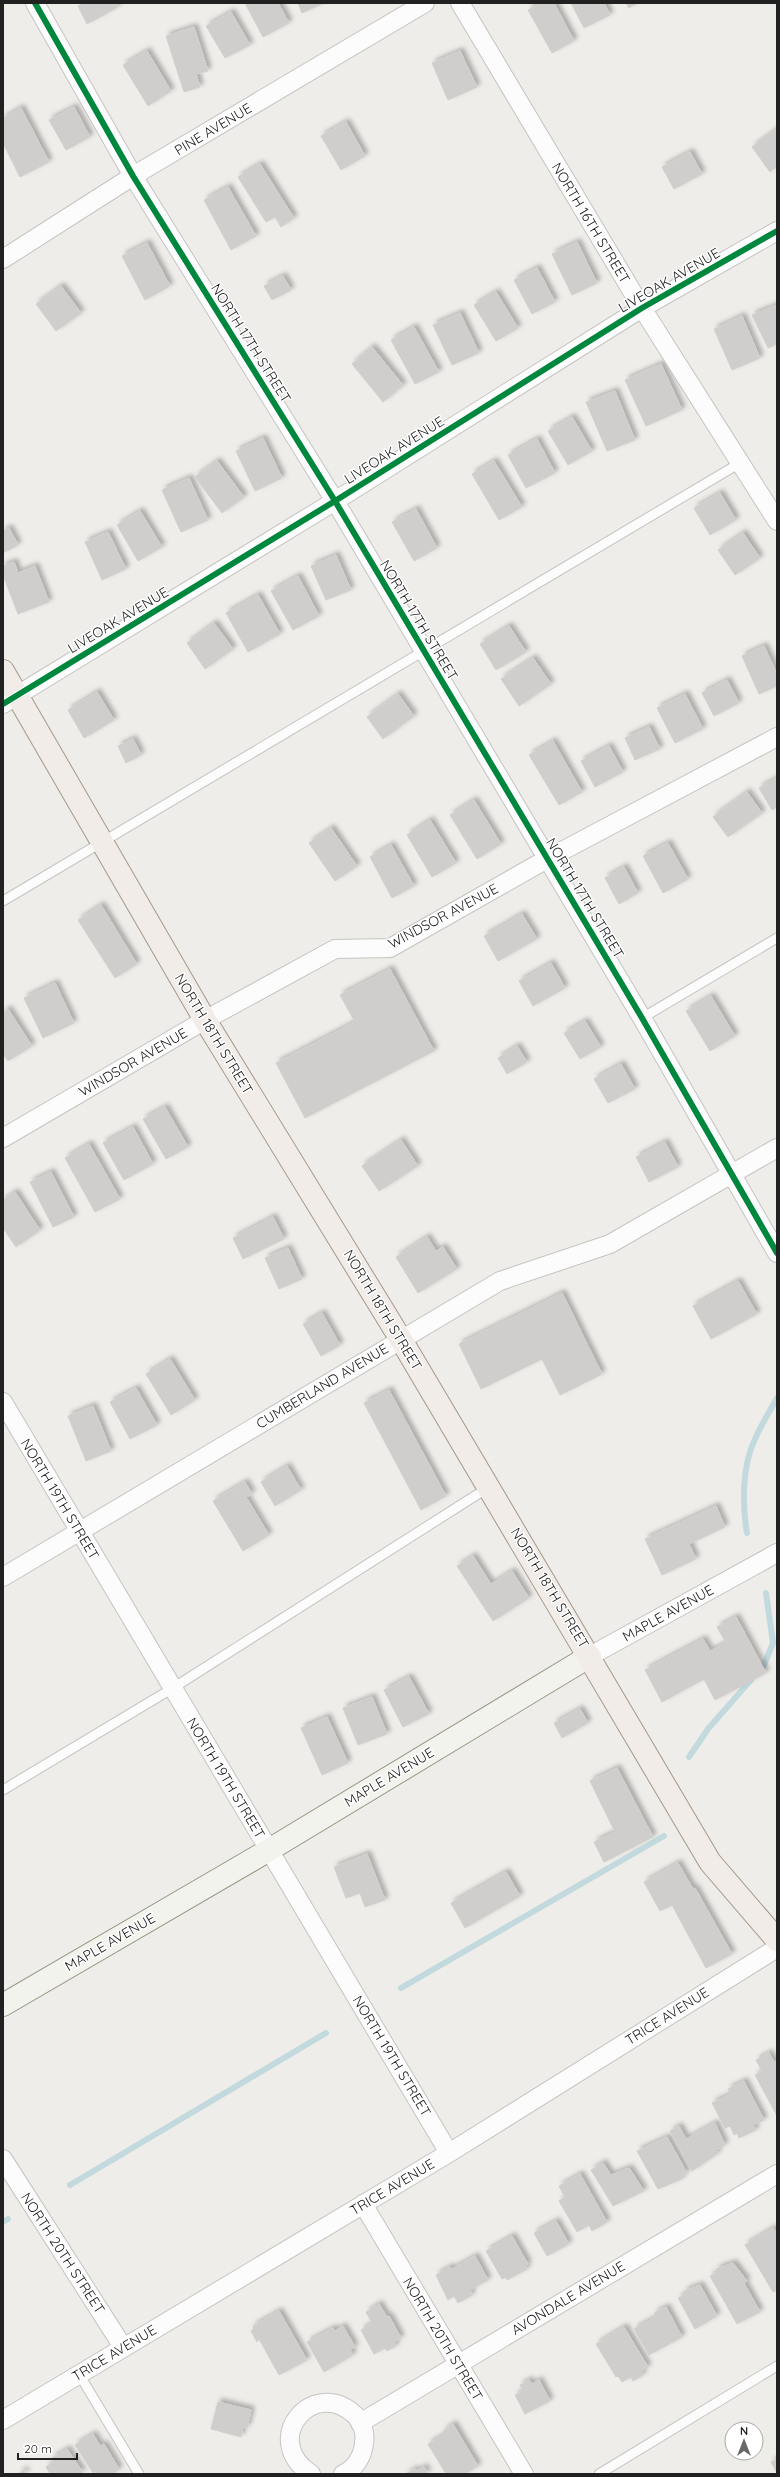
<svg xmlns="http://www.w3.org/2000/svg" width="780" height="2477" viewBox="0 0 780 2477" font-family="Quicksand,sans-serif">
	<defs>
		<filter id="shadow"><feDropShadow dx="3.5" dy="-3.5" stdDeviation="2" flood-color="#0004"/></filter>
	</defs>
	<rect width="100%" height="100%" fill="#efedea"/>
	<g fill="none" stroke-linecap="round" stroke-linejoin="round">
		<path stroke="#c2dadd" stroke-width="6" d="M747,1533C742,1504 742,1466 755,1439C761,1425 770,1411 777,1398
			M689,1757L708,1729L764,1665L773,1643L766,1593
			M401,1988L664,1836
			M70,2185L326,2033
			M3,2222L8,2219"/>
	</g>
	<path fill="#d0cecc" stroke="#d2cfcc" filter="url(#shadow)" d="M84,3H116L118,7L87,24L78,6Z
		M245,3H278L289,23L263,37Z
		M298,3H324L302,13Z
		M542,3H554L574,41L552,53L528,10Z
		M571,3H604L610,15L584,28Z
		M626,3H637L629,8Z
		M231,12L250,45L225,58L206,26Z
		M194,27L208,71L196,74L200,87L184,92L166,36Z
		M147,51L171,91L148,106L123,65Z
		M460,51L477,87L448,100L432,63Z
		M74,107L90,137L66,150L49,120Z
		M21,108L49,162L20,177L3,143V118Z
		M346,122L365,156L341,170L321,136Z
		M777,129V166L770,172L752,147Z
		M690,152L702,174L674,189L662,167Z
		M260,164L294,218L281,227L275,217L266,222L238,177Z
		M228,187L256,236L231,250L204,200Z
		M577,242L597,283L572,295L552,254Z
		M147,243L170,286L145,300L122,256Z
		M537,268L555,302L532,314L514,280Z
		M283,276L291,290L272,300L264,286Z
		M61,286L81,313L56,331L36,304Z
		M496,292L518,328L496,341L474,305Z
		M777,305V344L768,348L752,315Z
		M460,313L479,353L452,365L433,325Z
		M742,316L760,358L732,370L714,329Z
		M414,327L439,372L415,384L391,340Z
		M372,347L403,385L383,402L352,364Z
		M661,364L682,410L646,426L625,380Z
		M615,391L635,440L607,451L586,402Z
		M572,417L592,451L568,465L548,431Z
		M263,438L282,478L255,491L236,451Z
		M537,439L555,473L526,488L508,455Z
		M217,461L244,497L222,513L195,477Z
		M494,461L522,507L499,520L472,474Z
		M189,478L208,520L181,532L162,490Z
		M720,493L736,520L710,535L694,508Z
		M416,509L437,548L414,561L392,522Z
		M140,511L162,547L138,561L117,525Z
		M9,528L18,545L3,553V531Z
		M108,532L126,569L102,580L85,542Z
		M743,533L760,558L735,575L718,550Z
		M336,555L351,590L326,600L311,566Z
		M14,562L18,573L35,566L49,602L18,614L3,575V566Z
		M298,576L319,616L293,630L271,591Z
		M258,595L280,634L248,652L226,613Z
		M214,623L233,649L205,669L187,643Z
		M509,626L526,652L496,670L480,644Z
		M764,646L777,674V686L759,694L742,656Z
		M533,658L551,684L519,706L501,679Z
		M727,680L739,703L714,716L702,693Z
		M97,692L114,720L84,738L68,710Z
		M398,694L414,716L383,739L367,717Z
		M685,694L703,729L675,743L657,708Z
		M649,727L660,749L635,760L625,738Z
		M133,739L141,755L126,763L118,746Z
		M553,741L582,792L559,805L529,755Z
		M609,746L623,772L595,787L581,761Z
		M777,778V807L772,810L759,788Z
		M747,792L762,813L728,837L713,817Z
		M474,800L501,844L477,859L450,815Z
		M430,820L456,863L432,877L407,835Z
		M331,828L357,866L335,881L309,843Z
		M668,843L688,879L663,893L643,856Z
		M391,845L414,886L392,898L370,857Z
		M624,867L638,893L619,904L605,878Z
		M101,905L137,964L115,978L78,920Z
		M522,914L537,939L498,961L484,936Z
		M551,963L565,988L533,1006L519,981Z
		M390,969L434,1051L305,1118L276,1063L355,1022L340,995Z
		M55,983L74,1023L43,1038L24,998Z
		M711,996L735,1036L710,1051L686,1011Z
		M8,1009L32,1046L8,1061L3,1054V1013Z
		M585,1021L601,1047L580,1059L564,1033Z
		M517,1046L527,1062L507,1074L498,1058Z
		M621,1064L635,1089L608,1103L594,1079Z
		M165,1107L188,1147L166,1159L143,1119Z
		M133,1127L153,1164L124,1180L103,1143Z
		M401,1140L418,1166L379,1191L362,1166Z
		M665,1142L678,1167L649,1182L636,1157Z
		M89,1144L120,1199L95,1212L65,1158Z
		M51,1172L74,1217L53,1227L30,1182Z
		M15,1192L40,1230L16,1247L3,1228V1200Z
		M273,1217L284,1239L243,1259L233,1238Z
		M427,1237L436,1251L443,1247L457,1269L418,1293L396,1257Z
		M288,1248L302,1279L279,1289L265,1258Z
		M738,1281L757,1314L711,1339L693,1306Z
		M562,1293L602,1374L560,1395L542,1359L481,1389L459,1344Z
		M322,1313L340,1345L321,1356L303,1324Z
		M170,1359L195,1400L171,1415L146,1374Z
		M136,1388L157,1425L130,1439L110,1402Z
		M389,1390L446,1496L421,1510L364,1403Z
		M93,1406L111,1451L86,1461L68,1416Z
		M287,1466L301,1490L275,1506L261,1482Z
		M245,1482L252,1494L246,1497L269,1535L243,1551L213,1501Z
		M716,1506L725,1527L689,1544L696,1559L662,1575L645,1539Z
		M473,1556L491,1584L512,1571L529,1598L493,1621L457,1566Z
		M736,1617L766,1673L715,1700L704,1679L662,1702L645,1670L703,1639L710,1651L726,1643L717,1627Z
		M409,1677L429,1714L403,1727L384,1690Z
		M372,1697L387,1734L358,1745L343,1708Z
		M580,1709L588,1723L562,1738L554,1723Z
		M327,1717L348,1763L322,1775L301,1728Z
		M617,1768L653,1837L604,1862L594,1842L615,1832L590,1781Z
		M367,1854L385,1900L365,1907L360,1893L346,1898L334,1867Z
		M678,1863L693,1889L695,1888L732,1954L706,1968L672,1905L660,1911L644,1882Z
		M506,1872L520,1896L465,1928L451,1903Z
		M769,2053L774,2062L777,2060V2116L755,2075L762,2071L756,2060Z
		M744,2081L764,2120L753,2125L756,2130L739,2138L737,2133L734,2135L730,2126L725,2128L712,2103L731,2094L728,2089Z
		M715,2123L725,2145L716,2150L718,2153L692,2171L670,2131L679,2126L686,2139Z
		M667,2137L687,2173L681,2176L682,2179L658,2189L637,2151Z
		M603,2163L611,2175L629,2168L644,2191L613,2206L591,2170Z
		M580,2174L607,2222L592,2231L589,2225L577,2232L559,2201L565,2197L559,2186Z
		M556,2221L569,2244L547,2256L534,2233Z
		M773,2228L777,2234V2290L773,2292L745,2245Z
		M512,2236L528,2264L525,2266L527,2269L507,2280L506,2277L502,2279L486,2251Z
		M475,2256L488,2280L470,2290L472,2295L458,2303L454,2296L448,2300L436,2275L450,2267L452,2269Z
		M733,2263L747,2281L744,2283L760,2312L737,2324L710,2276L718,2272L716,2269Z
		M700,2285L717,2316L695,2329L678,2298L686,2294L684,2291Z
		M379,2304L387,2317L389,2316L401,2338L394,2342L396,2346L387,2351L385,2348L374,2354L361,2330L372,2323L366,2312Z
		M666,2307L682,2337L649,2355L634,2329L656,2317L654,2313Z
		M279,2311L307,2360L279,2375L259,2339L257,2342L251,2331L254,2329L253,2326Z
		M343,2326L355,2347L350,2350L353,2355L324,2372L307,2342L333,2328L335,2331Z
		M624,2327L648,2367L641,2371L643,2375L633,2381L631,2377L622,2382L618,2376L616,2377L596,2344Z
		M529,2380L532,2384L539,2380L550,2401L525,2414L515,2395L523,2391L520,2385Z
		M218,2402L251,2410L247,2428L243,2427L241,2437L211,2429Z
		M453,2424L478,2466L465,2474H446L428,2444L445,2434L443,2431Z
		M93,2434L100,2446L104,2444L119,2469L113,2474H95L97,2471L93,2473L75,2445Z
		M67,2449L83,2473L50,2474L46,2467L54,2461L52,2458Z
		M777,2459V2473L771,2462Z
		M424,2467L428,2474H405L415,2469L416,2472Z
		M24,2470L26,2474H18Z"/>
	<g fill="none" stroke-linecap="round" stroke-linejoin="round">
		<defs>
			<path id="lane" d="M3,901L740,463
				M642,1018L777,938
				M3,1790L173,1688L489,1487
				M79,2374L139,2474
				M599,2474L777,2366"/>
			<path id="street" d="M35,3L133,176L335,501L642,1018L777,1253
				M460,3L642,308L777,521
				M3,259L133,176L425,3
				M3,704L335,501L642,308L777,231
				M3,1138L205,1020L335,949L390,948L547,859L777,737
				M3,1402L449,2153
				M3,1577L500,1281L610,1244L777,1148
				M590,1656L777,1553
				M3,2159L123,2347
				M363,2204L524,2474
				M3,2420L449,2153L777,1948
				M360,2423L777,2174
				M311,2474C259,2439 314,2376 355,2415C362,2422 366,2433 364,2443C363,2456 355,2469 343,2474"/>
			<path id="secondary" d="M3,2005L269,1850L590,1656"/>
			<path id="primary" d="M3,671L205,1020L400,1338L710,1862L777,1940"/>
		</defs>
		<use href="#lane" stroke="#c5c4c2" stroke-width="11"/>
		<use href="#street" stroke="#c5c4c2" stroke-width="20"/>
		<use href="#secondary" stroke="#979784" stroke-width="24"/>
		<use href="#primary" stroke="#a39989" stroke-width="24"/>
		<use href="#lane" stroke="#fdfcfc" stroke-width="9"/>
		<use href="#street" stroke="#fdfcfc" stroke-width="18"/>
		<use href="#secondary" stroke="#f3f3ed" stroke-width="22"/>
		<use href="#primary" stroke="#f1ece7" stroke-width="22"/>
		<defs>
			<path id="cycleway" d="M35,3L133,176L335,501L642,1018L777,1253
				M3,704L335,501L642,308L777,231"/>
		</defs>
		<use href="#cycleway" stroke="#fff" stroke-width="8"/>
		<use href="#cycleway" stroke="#00873e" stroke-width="6"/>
	</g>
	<g text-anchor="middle" stroke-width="3" stroke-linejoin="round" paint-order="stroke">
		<g font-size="14" fill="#212121" stroke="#fff">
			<text transform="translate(213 129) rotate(-31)" y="5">PINE AVENUE</text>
			<text transform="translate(591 223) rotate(59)" y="5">NORTH 16TH STREET</text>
			<text transform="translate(669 280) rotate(-30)" y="5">LIVEOAK AVENUE</text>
			<text transform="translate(251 343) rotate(58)" y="5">NORTH 17TH STREET</text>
			<text transform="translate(394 450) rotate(-32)" y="5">LIVEOAK AVENUE</text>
			<text transform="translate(118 620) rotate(-31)" y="5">LIVEOAK AVENUE</text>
			<text transform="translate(419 620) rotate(59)" y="5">NORTH 17TH STREET</text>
			<text transform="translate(585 898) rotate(59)" y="5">NORTH 17TH STREET</text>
			<text transform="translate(443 916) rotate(-28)" y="5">WINDSOR AVENUE</text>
			<text transform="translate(214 1034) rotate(59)" y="5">NORTH 18TH STREET</text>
			<text transform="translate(133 1062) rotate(-30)" y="5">WINDSOR AVENUE</text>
			<text transform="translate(383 1310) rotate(59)" y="5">NORTH 18TH STREET</text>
			<text transform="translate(322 1386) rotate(-31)" y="5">CUMBERLAND AVENUE</text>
			<text transform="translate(60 1499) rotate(59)" y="5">NORTH 19TH STREET</text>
			<text transform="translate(550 1588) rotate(59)" y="5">NORTH 18TH STREET</text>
			<text transform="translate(668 1613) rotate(-29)" y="5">MAPLE AVENUE</text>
			<text transform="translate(389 1777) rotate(-31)" y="5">MAPLE AVENUE</text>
			<text transform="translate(226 1778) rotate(59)" y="5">NORTH 19TH STREET</text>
			<text transform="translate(110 1942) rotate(-30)" y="5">MAPLE AVENUE</text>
			<text transform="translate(667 2016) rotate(-32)" y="5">TRICE AVENUE</text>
			<text transform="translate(392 2056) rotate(59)" y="5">NORTH 19TH STREET</text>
			<text transform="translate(392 2187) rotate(-31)" y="5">TRICE AVENUE</text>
			<text transform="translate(63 2253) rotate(57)" y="5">NORTH 20TH STREET</text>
			<text transform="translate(568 2298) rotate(-31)" y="5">AVONDALE AVENUE</text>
			<text transform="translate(443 2339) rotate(59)" y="5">NORTH 20TH STREET</text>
			<text transform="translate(114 2353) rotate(-31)" y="5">TRICE AVENUE</text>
		</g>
	</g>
	<rect width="780" height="2477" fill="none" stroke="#212121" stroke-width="8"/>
	<g transform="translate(744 2441)"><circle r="19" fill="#ffffff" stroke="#a6a6a6"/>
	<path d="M0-3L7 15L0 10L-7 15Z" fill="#696867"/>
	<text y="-6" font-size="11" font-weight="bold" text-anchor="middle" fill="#212121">N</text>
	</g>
	<path d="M18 2453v6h59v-6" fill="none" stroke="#212121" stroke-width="2"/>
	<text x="24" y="2453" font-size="12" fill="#212121" stroke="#ffffff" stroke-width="3" paint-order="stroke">20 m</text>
</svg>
